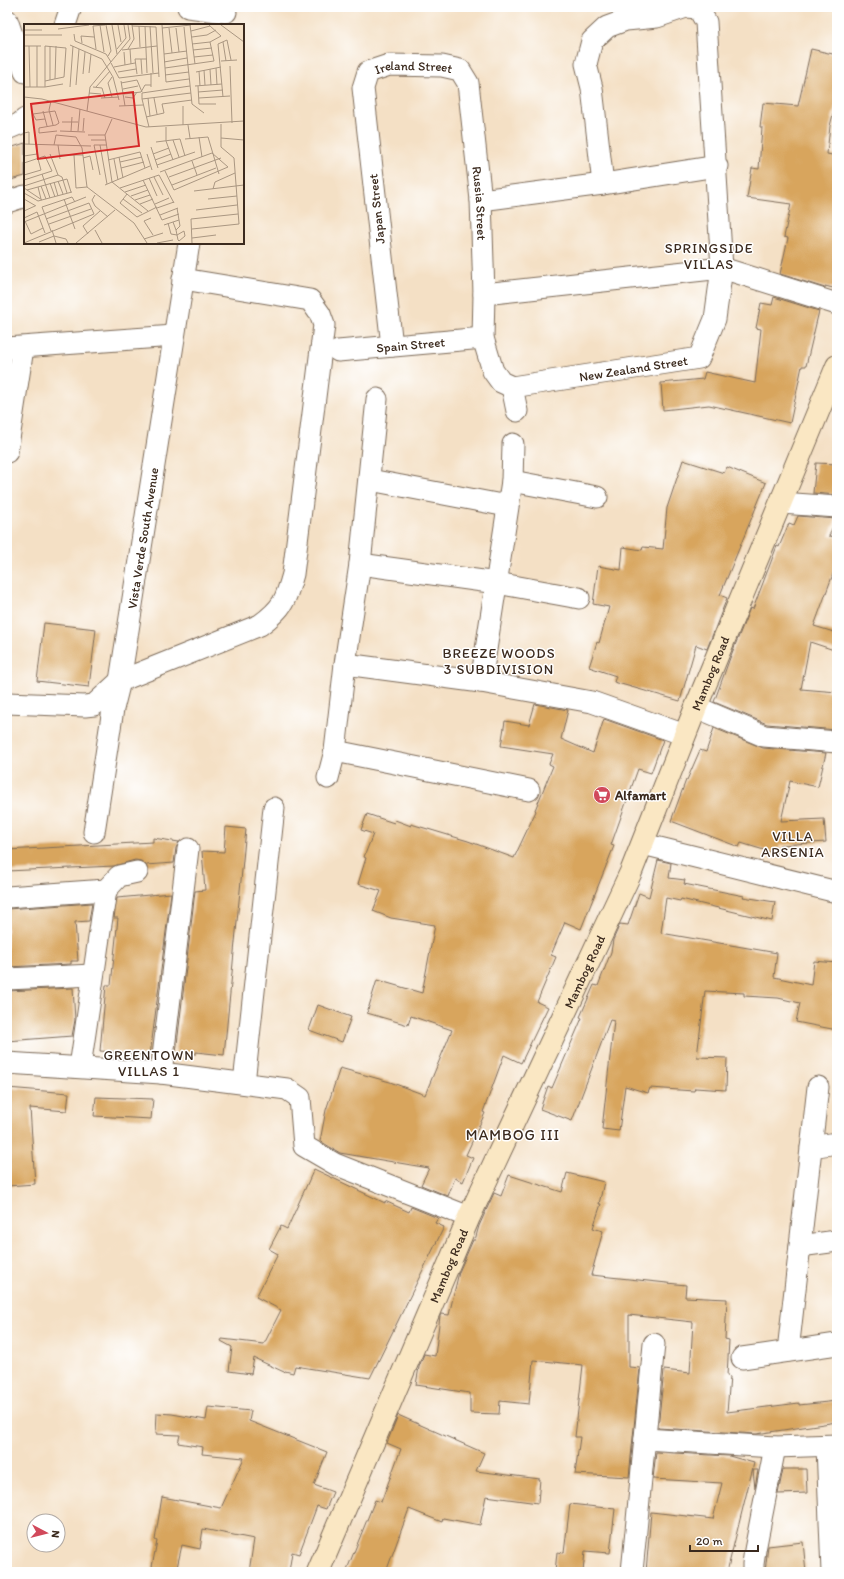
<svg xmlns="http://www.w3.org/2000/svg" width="844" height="1579" viewBox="0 0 844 1579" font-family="Itim,sans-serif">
	<rect width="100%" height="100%" fill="#fff"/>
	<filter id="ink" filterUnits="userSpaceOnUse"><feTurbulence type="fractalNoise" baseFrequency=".025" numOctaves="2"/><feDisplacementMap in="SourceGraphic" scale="8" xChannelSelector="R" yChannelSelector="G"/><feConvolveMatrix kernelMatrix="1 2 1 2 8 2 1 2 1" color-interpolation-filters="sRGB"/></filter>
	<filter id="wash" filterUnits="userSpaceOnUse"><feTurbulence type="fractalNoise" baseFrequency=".012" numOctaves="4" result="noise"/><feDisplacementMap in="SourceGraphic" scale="16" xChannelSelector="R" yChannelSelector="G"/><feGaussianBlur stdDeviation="0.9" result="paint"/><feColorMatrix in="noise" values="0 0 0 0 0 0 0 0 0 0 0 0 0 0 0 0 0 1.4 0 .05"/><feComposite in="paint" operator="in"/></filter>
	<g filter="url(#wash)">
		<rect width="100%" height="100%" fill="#f4e0c5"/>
		<g id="blocks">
			<path fill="#d8a55d" d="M811,49L837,55V99L830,126L827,154L837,156V179L833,204L837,205V289L825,286V288L780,274L788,238L784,237L791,204L747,198L752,168L759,169L762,127H760L763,103L798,106Z
				M25,143V176L7,181V149Z
				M774,297L819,311L806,366H802L790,423L709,405L663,410L661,383L703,379L705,372L755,383L761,329L756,328L761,303L772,305Z
				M683,460L724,473L727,467L766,483L720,595L727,598L707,649L696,645L680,701L614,682L616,676L589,667L597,642L599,643L609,607L593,604L598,566L621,570L623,547L642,550L643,547L663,549L667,508Z
				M816,463L837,464V495L813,493Z
				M798,516L836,519L829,536L837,537V563L814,626L837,633V651L810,642L801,689L837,692V730L767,724L714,702L730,658L750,608L753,609L777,546L779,547L789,523L794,525Z
				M44,623L96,629L89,687L37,681Z
				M535,704L568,710L561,739L593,753L604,719L663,740L651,773L638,769L611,845L614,846L581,929L565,922L551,955L556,957L537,1002L548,1007L521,1063L504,1055L483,1112L485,1113L466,1155L473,1158L463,1182L455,1178L448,1196L421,1185L429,1168L340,1153L320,1141L326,1110L340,1068L390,1082L425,1095L452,1030L411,1016L408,1025L367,1013L377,980L422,993L435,925L391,918L373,911L381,891L358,884L366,858L364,857L373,834L361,830L367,814L394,823L395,820L411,826V824L468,841L514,858L536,811L535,810L553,766L549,764L553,754L501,746L505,721L529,725Z
				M714,728L763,748L826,753L818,787L790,781L781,821L824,819L826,842L780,845L777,854L741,843L739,847L671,821L686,780H687L700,750L706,752Z
				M226,827L246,829L224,1055L196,1052V1054L176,1053L195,891L205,890L202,851L224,852Z
				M153,838L179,842L176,848L174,863L146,865L141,861L135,860L114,866L7,871V850L153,842Z
				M658,860L671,863L669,878L685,880L684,884L744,896L743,897L775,902L772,921L681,899L680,901L666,898L661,933L777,953L774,977L811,985L814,961L837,963V1030L796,1022L800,1003L778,998L744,996V993L705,991L697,1057L727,1058L726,1090L695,1088L694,1091L650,1088L648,1093L625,1086L619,1131L602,1129L614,1021L610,1020L572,1121L540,1109L548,1086L552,1088L582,1018L580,1017L594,985L598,986L611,952L613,940L620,924L628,925L639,893L649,897Z
				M171,893L150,1055L100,1051L106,985H111L118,918H114L117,898Z
				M92,903L89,921L75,922L78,961H71V964L7,967V909Z
				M73,988L75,1020L72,1036L7,1041V991Z
				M318,1005L351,1017L342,1042L309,1030Z
				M7,1088L69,1093L67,1111L30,1108L35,1184L7,1186Z
				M96,1097L153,1099L151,1119L94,1116Z
				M314,1169L385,1203V1201L409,1212L411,1207L438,1218L435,1223L444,1227L370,1378L295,1366L293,1373L285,1371L284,1372L254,1358L251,1374L229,1371L232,1347L221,1341L222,1339L264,1344L281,1310L256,1297L278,1254L269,1249L281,1226L287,1229Z
				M567,1173L604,1182L599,1204H601L593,1228L603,1231L591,1275L686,1285L685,1297L727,1299L725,1339L729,1340L727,1376L730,1377L727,1412L799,1403V1405L837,1401V1422L756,1434L658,1428L664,1370L690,1373L693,1322L629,1315V1367L640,1368L629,1477L575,1474L580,1437H575L583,1365L533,1360L529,1404L500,1401L499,1414L470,1413V1393L416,1385L419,1367L424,1354L435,1356L440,1316L441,1314L449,1315L459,1272L473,1240H475L479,1226L494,1193L501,1196L509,1175L562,1192Z
				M208,1407L251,1411L249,1421L327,1452L314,1485L333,1492L326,1509L317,1506L299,1554L292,1552L289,1572H249L254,1539L203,1529L200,1549L182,1545L176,1572H151L157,1541L155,1540L162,1497L221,1508L244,1458L202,1454L203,1447L178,1443L180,1435L156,1434L157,1413L172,1414L206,1420Z
				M398,1415L484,1453L476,1471L540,1479L538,1503L486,1496L480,1525L443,1518L442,1522L409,1509L386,1572H346L375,1500L381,1502L401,1449L387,1443Z
				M656,1452L729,1456L754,1463L727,1572H646L651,1512L713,1519L722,1483L653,1479Z
				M783,1469H806L807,1493L778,1494Z
				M753,1470H758L755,1488Z
				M570,1504L615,1509L610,1553L585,1551L583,1572H555L557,1552L564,1553Z
				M803,1542L806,1572H765L768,1546Z"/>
		</g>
	</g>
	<g filter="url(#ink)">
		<use href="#blocks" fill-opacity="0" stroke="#7c6a58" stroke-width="1"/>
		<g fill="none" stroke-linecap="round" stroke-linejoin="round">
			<defs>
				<g id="minor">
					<path d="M188,7L226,12"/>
					<path d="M7,20L25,72"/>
					<path d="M65,25L71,7"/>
					<path d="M7,129L19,124L25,119"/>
					<path d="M481,200L603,184L717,166"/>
					<path d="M7,202L25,196"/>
					<path d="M484,294L722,268L837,304"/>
					<path id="s1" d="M392,346L363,88L368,72L389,65L442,66L460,70L468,83L481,200L484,294L483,338L493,371L501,382L512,387L699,358L715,319L722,268L706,22L698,8L686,7L657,17L626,20L607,27L592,41L586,64L592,88L603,184"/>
					<path d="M7,348L174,336"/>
					<path id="s2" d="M338,351L483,338"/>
					<path d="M512,387L517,411"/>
					<path d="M7,452L23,348"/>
					<path d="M370,480L507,506"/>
					<path d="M512,481L597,497"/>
					<path d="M781,503L837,507"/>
					<path d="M360,564L497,583L579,598"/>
					<path d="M345,664L481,682L592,702L685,735"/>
					<path d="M481,682L512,481L513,444"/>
					<path d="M7,703L85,706L94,705L120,681L260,625C283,608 286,600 293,574L324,325L320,314L310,300L183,279"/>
					<path d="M696,707L764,736L837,742"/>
					<path d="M335,751L529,790"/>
					<path d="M328,778L335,751L345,664L360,564L377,399"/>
					<path id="s3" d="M94,832L113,709L120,681L189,243"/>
					<path d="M643,844L837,892"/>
					<path d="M106,890L119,876L137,872"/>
					<path d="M7,897L106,890L80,1067"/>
					<path d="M7,979L93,975"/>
					<path d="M7,1063L161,1073L287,1089L300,1098L304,1146L335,1164L469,1217"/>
					<path d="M161,1073L188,849"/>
					<path d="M244,1083L274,808"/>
					<path d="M811,1147L837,1143"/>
					<path d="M800,1246L837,1241"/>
					<path d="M788,1351L818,1087"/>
					<path d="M742,1358L837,1344"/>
					<path d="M645,1439L775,1447L837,1445"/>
					<path d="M827,1446L832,1572"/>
					<path d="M632,1572L654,1344"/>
					<path d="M753,1572V1564L755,1550L775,1447"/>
				</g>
				<g id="secondary">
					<path id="s4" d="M318,1572L469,1217L631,872L696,707L837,366"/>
				</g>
			</defs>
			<use href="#minor" stroke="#7c6a58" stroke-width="23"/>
			<use href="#secondary" stroke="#7c6a58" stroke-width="24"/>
			<use href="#minor" stroke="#fff" stroke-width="21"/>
			<use href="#secondary" stroke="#fae7c3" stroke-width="22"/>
		</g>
	</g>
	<defs>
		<symbol id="supermarket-disc" viewBox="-11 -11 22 22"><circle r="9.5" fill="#d1495b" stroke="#fff"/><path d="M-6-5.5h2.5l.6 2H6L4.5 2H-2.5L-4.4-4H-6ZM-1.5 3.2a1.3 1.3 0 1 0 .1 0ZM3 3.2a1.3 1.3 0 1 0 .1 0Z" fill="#fff"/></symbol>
	</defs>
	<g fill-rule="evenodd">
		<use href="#supermarket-disc" x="592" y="785" width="20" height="20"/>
	</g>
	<g text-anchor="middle" stroke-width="3" stroke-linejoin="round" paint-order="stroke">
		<g font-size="13" fill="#3b2a1e" stroke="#fff">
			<text dy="5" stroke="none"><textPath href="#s1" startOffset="323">Ireland Street</textPath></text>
			<text dy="5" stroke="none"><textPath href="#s1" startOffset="506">Russia Street</textPath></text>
			<text transform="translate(376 209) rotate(-96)" y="5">Japan Street</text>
			<text dy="5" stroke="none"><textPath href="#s2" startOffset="73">Spain Street</textPath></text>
			<text dy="5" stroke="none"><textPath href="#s1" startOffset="824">New Zealand Street</textPath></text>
			<text dy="5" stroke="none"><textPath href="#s3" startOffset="298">Vista Verde South Avenue</textPath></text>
			<text dy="5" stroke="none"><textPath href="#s4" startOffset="981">Mambog Road</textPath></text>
			<text dy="5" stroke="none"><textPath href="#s4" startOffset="657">Mambog Road</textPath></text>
			<text dy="5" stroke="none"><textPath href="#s4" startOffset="333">Mambog Road</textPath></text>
		</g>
		<g font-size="13" font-weight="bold" fill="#3b2a1e" stroke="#fff" text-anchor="start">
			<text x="615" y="800">Alfamart</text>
		</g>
		<g font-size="14" letter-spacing="1" fill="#3b2a1e" stroke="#fff">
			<text x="709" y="253">SPRINGSIDE<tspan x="709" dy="16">VILLAS</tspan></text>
			<text x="499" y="658">BREEZE WOODS<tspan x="499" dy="16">3 SUBDIVISION</tspan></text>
			<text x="793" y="841">VILLA<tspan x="793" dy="16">ARSENIA</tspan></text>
			<text x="149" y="1060">GREENTOWN<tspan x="149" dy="16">VILLAS 1</tspan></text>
		</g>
		<g font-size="15" letter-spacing="1" fill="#3b2a1e" stroke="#fff">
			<text x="513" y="1140">MAMBOG III</text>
		</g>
	</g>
	<g transform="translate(24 24)">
		<rect width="220" height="220" fill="#f4e0c5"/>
		<path fill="none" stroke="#aa9782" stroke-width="1" d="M76,1L80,28M82,1L87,27L84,32M88,1L93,30M94,1L97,18M138,1L142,58L165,55M166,1L171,40M197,1L220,18M108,2L132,3L135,53M115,2L116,23M121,2L123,49M126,2L129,49M160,3L168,80L180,89M138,4L167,1M145,4L148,29M152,4L155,28M34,5L65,1M0,6H18M167,7L186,2M50,10L51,17L82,30L87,38M0,11H38M168,13L183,11L192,6M199,18L202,37M58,19L57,12L70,13M168,20L186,18L197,12L185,1M46,21L78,35L89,53L95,76M0,22H17M5,22L6,63M13,22V63M72,25L69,2L81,1M93,25L102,14L100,1M104,25L110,15L108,1M106,25L107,40M98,26L133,22M169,26L188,24M100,28L101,41M140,30L163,27M170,33L189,31M117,35L118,50M197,37L213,36M140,38L163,34M87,39L95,54L135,49M206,42L208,99M90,43L111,39M141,44L190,37L186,18M192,44L193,61M186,45L187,61M180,46L181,61M175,47L176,62M94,48L112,45M172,48L197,43M65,49L67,30M127,49V63M59,50L61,28M113,50L111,35H123M141,51L165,48M31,55L32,22M26,56V22M97,57L101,82M97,59L113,56L118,68M52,61L55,25M171,62L198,60M174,62L175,80H192M0,63H21V22L42,24L40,53L21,57M21,63L39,60M46,63L49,22M69,63L78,64L81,74M72,63L86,47M99,65L114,62M174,68L199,66M65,69L77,70M100,70L117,68L121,61H127M0,73L18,75L122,103L220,97M88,73L84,59L88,53M101,73L109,74L113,68M199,73L194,20L203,16L207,36M77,74L95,73M124,74L126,92M130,74L133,90M175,74L206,72M118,75V69L166,62M27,77L25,86L29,101M95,82L119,81M159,82V101M19,87L23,102M63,87L66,63L106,15L104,1M122,93L140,89L138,80L168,76M21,95L12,96L9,90L31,87L35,99L32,101M88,95L81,111L88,158L124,187M38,98H54M197,100V123L210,134L215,200M32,101L15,104V109L33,107M164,101L166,114M125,103L118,75L167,69M142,103V117L149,136M36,107L61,108M47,107L48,93M54,107L56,85M59,107L60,94M0,109L5,108V120M64,111H81M175,113L178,133M197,114L220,116M161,115L184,113L195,150M67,116H82M149,116L155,133M132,118L156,115L161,132M0,120L67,122M30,121L32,111L52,113L58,124L63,163L110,199L123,219M34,121L36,135M76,121L83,160M127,123L134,144M123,130L128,146M129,130L145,124M36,131H59M50,131L52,164L63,163M0,132L13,130V120M95,133L99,154M59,134L66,132L69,146M90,135L94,156M84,136L116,128L121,144M131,136L147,130M168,137L173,151M96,138L118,133M0,139L21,132L28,147M133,141L171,128M97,144L120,138M136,148L188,129L204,143L150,166L141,147M18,150L26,174M0,151L17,146L14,135M34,151L38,153L43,169M76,151L70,121H82M130,153L139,171M145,153L197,134M125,154L133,172M0,156L28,147M119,156L138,196L155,190M34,157L39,170M30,158L34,172M26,159L31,173M81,161L126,142M148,161L192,144M0,162L34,151L26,130M17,162L22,175M14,163L17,175M0,164L18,176M96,164L135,151L150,179M189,165L191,158L211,149M3,166L43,155L47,168M170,167L220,161M101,168L122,161M0,169L14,177L48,168M103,170L96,179L113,193L133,183M71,171L68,176L71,182L84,193M107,172L124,166M0,175L12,182M40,175L51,205M99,175L118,189M184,175L213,172M111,176L126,171M116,180L129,175M131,180L145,174M133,184L150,178M172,186L213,181M0,187L11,182M136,191L154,184M0,194L13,188L21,209M127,194L120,197L129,211M1,197L7,210L19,204M0,198L62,173M144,199L147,210L153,211L160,207L161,212L155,217L154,216L152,206L149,198M25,200L67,185M140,201L155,196M168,205L215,200M28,206L32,219M71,206L78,219M152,206L156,202L153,184M27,207L18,183L48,173L51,178M64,210L59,202L76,187M168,214L192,211M120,215L139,209M15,218L30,212L42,215L44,219M0,219L70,190L65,179L22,195M52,219L91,186M133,219L149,216M168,219L167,195L214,190"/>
		<path fill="#d62828" fill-opacity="0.15" stroke="#d62828" stroke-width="2" d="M109,68L115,122L14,135L7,80Z"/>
		<rect width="220" height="220" fill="none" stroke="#3b2a1e" stroke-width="2"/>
	</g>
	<rect width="844" height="1579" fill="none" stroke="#fff" stroke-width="24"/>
	<g transform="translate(46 1533) rotate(97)"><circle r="19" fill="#ffffff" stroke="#b1aaa5"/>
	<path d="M0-3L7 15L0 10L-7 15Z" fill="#d1495b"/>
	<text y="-6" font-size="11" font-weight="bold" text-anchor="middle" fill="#3b2a1e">N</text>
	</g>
	<path d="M690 1545v6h68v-6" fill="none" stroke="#3b2a1e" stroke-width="2"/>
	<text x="696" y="1545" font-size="12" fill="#3b2a1e" stroke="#ffffff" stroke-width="3" paint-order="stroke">20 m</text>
</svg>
